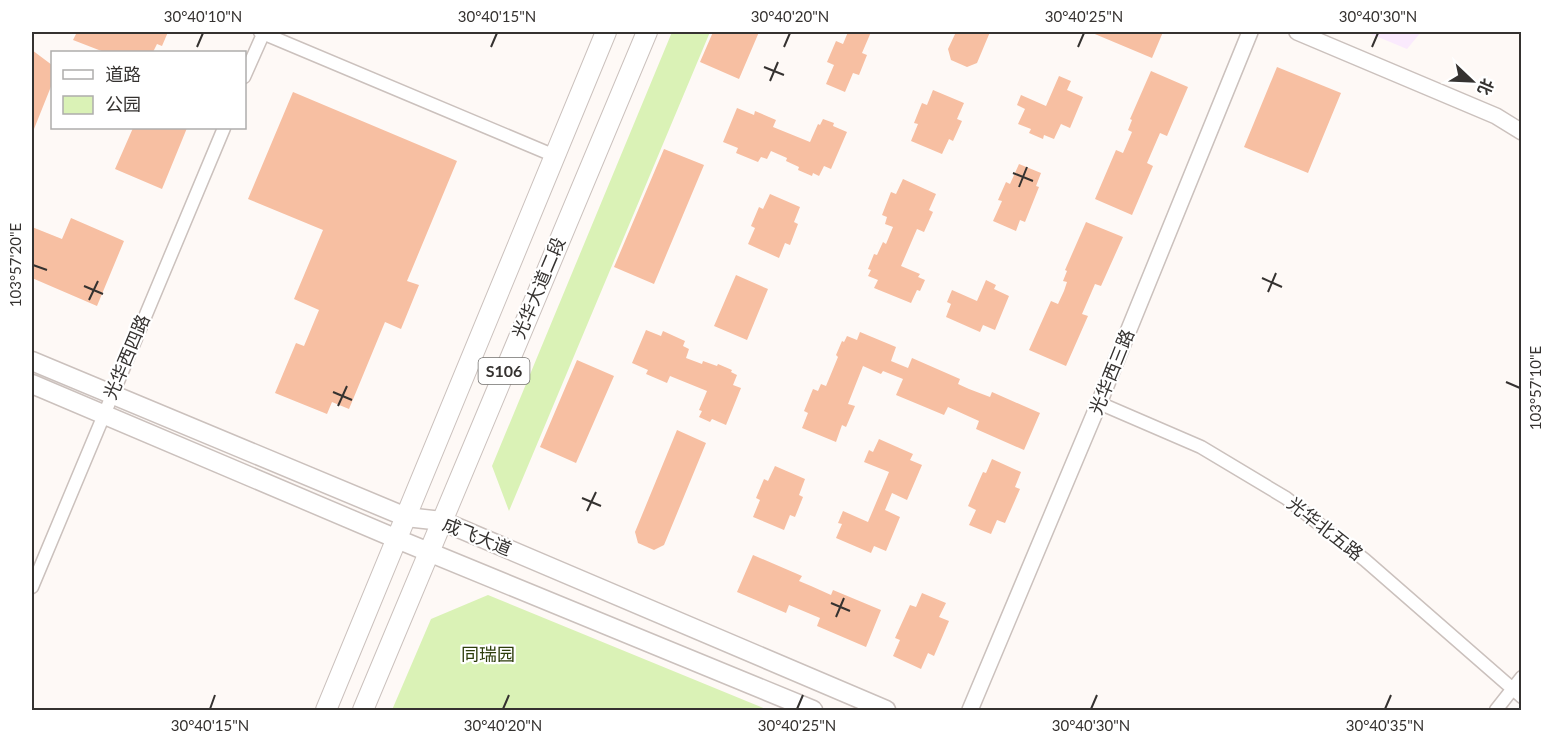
<svg xmlns="http://www.w3.org/2000/svg" width="1553" height="742" viewBox="0 0 1553 742" font-family="Lato,'Noto Sans SC',sans-serif">
	<rect width="100%" height="100%" fill="#fef9f6"/>
	<path fill="#faeafd" d="M1366,32H1421L1407,49Z"/>
	<path fill="#daf2b6" d="M672,32H710L509,511L492,466Z
		M488,595L768,710H392L431,619Z"/>
	<path fill="#f7bfa2" d="M77,32H168L162,46L157,44L153,52H104L73,40Z
		M713,32H759L739,79L700,62Z
		M848,32H871L862,53L867,55L859,75L853,73L845,92L826,84L834,65L827,62L836,41L843,44Z
		M956,32H990L977,63L967,67L951,60L948,49Z
		M1090,32H1163L1152,58Z
		M32,50L52,65V84L32,134Z
		M1277,67L1341,93L1308,173L1244,147Z
		M1151,71L1188,87L1167,136L1160,133L1147,163L1153,166L1132,215L1095,199L1116,150L1123,153L1132,132L1128,130L1132,120L1130,119Z
		M1059,76L1071,81L1067,90L1083,97L1070,128L1061,124L1054,139L1044,135L1043,139L1029,133L1031,129L1018,124L1025,109L1017,105L1021,95L1046,106Z
		M933,90L964,103L957,119L962,121L953,141L949,139L942,154L911,141L918,124L914,123L922,103L927,105Z
		M293,92L457,161L407,281L419,285L401,329L385,322L349,409L332,402L327,414L275,393L296,343L304,346L319,310L294,299L323,230L248,199Z
		M737,108L754,115L755,111L776,120L773,127L810,142L818,124L820,125L823,119L834,123L833,126L847,132L831,169L824,166L819,176L813,173L812,176L798,170L799,167L786,161L787,158L771,151L767,159L761,157L758,162L736,153L738,148L723,142Z
		M133,128H187L162,189L115,169Z
		M664,149L704,165L654,284L614,267Z
		M1019,164L1041,173L1036,186L1039,187L1025,222L1020,220L1016,231L993,221L1002,201L998,200L1006,182L1010,184Z
		M903,179L936,194L929,210L933,212L924,232L917,229L901,266L920,274L918,277L925,280L920,291L917,290L911,303L874,288L878,280L868,276L871,270L868,269L874,254L877,255L883,242L886,244L893,227L885,224L887,217L882,215L891,192L896,194Z
		M770,194L800,207L794,222L798,224L790,245L785,243L779,258L748,244L755,228L751,226L759,207L763,209Z
		M71,218L124,241L97,306L32,278V227L62,239Z
		M1086,222L1123,237L1101,286L1095,284L1082,314L1088,316L1066,366L1029,350L1051,301L1058,304L1064,291L1067,282L1063,281L1067,271L1065,270Z
		M736,275L768,289L747,340L714,326Z
		M986,280L996,285L994,289L1009,296L995,330L983,325L980,332L946,317L951,304L947,302L952,290L977,301Z
		M646,330L661,336L663,331L685,341L683,346L689,349L686,358L702,364L703,361L717,366L718,364L732,370L731,372L737,375L733,385L741,388L726,425L712,419L710,422L699,417L702,411L699,410L707,391L670,376L667,383L646,374L648,370L632,363Z
		M860,332L896,347L891,361L908,368L912,358L960,379L958,384L969,389L990,397L992,392L1040,413L1024,450L976,429L979,421L948,407L944,415L896,395L903,379L883,371L881,374L863,366L848,404L855,406L846,427L842,425L836,442L802,428L808,413L804,411L813,389L818,391L821,384L826,386L838,357L836,355L842,341L844,342L847,336L857,340Z
		M577,360L614,376L576,463L540,447Z
		M677,430L706,443L664,545L654,550L638,543L635,532Z
		M879,439L913,454L910,460L922,465L907,500L892,493L885,510L900,517L886,551L874,546L871,553L836,538L842,524L838,523L843,511L868,522L889,472L864,462L869,450L873,452Z
		M992,459L1021,472L1015,487L1020,489L1005,523L997,520L991,534L969,525L976,510L968,506L983,472L986,473Z
		M775,466L805,479L799,495L803,497L795,517L790,515L784,530L753,517L760,500L756,498L764,479L768,481Z
		M753,555L802,576L799,581L811,586L831,595L833,590L881,610L866,647L817,626L820,618L789,605L786,613L737,592Z
		M922,593L946,603L939,617L949,621L934,656L928,653L921,669L893,656L900,640L895,638L910,605L916,607Z"/>
	<g fill="none" stroke-linecap="round" stroke-linejoin="round">
		<defs>
			<path id="minor" d="M260,32L555,156
				M244,77L264,32
				M1099,403L1201,447L1286,498L1365,560L1522,697
				M32,587L224,128
				M1496,710L1522,677"/>
			<path id="tertiary" d="M1297,32L1496,116L1522,132
				M970,710L1099,403L1250,32"/>
			<path id="secondary" d="M32,361L406,517L442,521L886,710
				M32,384L397,539L813,710"/>
			<path id="primary" d="M326,710L606,32
				M363,710L647,32"/>
		</defs>
		<use href="#minor" stroke="#cbc1bd" stroke-width="15"/>
		<use href="#tertiary" stroke="#cbc1bd" stroke-width="18"/>
		<use href="#secondary" stroke="#cbc1bd" stroke-width="21"/>
		<use href="#primary" stroke="#cbc1bd" stroke-width="22"/>
		<use href="#minor" stroke="#fff" stroke-width="12"/>
		<use href="#tertiary" stroke="#fff" stroke-width="15"/>
		<use href="#secondary" stroke="#fff" stroke-width="18"/>
		<use href="#primary" stroke="#fff" stroke-width="20"/>
	</g>
	<path fill="none" stroke="#353230" stroke-width="2" d="M197,47L203,33M491,47L497,33M784,47L790,33M1078,47L1084,33M1372,47L1378,33M764,67L784,75M770,81L778,62M1013,173L1033,181M1019,187L1027,167M33,265L47,270M1262,278L1282,287M84,286L103,294M1268,292L1276,273M89,300L98,281M1506,382L1520,388M333,392L352,400M338,406L347,386M582,498L601,506M587,511L596,492M831,603L850,611M836,617L844,598M210,709L215,695M503,709L509,695M797,709L803,695M1091,709L1097,695M1385,709L1391,695"/>
	<g text-anchor="middle" stroke-width="4.5" stroke-linejoin="round" paint-order="stroke">
		<rect fill="#fff" stroke="#72706e" stroke-width="1.5" x="478.5" y="358" width="51" height="26" rx="4.5"/>
		<g font-size="16" font-weight="bold" fill="#353230">
			<text x="504" y="377">S106</text>
		</g>
		<g font-size="18" fill="#353230" stroke="#fff">
			<text transform="translate(539 288) rotate(-67)" y="6">光华大道二段</text>
			<text transform="translate(127 357) rotate(-67)" y="6">光华西四路</text>
			<text transform="translate(1112 372) rotate(-68)" y="6">光华西三路</text>
			<text transform="translate(1325 529) rotate(38)" y="6">光华北五路</text>
			<text transform="translate(477 537) rotate(22)" y="6">成飞大道</text>
		</g>
		<g font-size="18" fill="#2d3d0b" stroke="#fff">
			<text x="488" y="661">同瑞园</text>
		</g>
	</g>
	<rect width="1553" height="742" fill="none" stroke="#ffffff" stroke-width="66"/>
	<rect x="51" y="51" width="195" height="78" fill="#ffffff" stroke="#aeadac" stroke-width="1.5"/>
	<rect x="63" y="70" width="30" height="9" fill="#ffffff" stroke="#aeadac" stroke-width="1.5"/>
	<text x="105" y="81" font-size="18" fill="#353230">道路</text>
	<rect x="63" y="96" width="30" height="18" fill="#daf2b6" stroke="#aeadac" stroke-width="1.5"/>
	<text x="105" y="111" font-size="18" fill="#353230">公园</text>
	<g transform="translate(1472 81) rotate(113)" stroke="#ffffff" stroke-width="4.5" paint-order="stroke">
	<path d="M0-4.5L10 22L0 15L-10 22Z" fill="#353230"/>
	<text y="-9" font-size="16" font-weight="bold" text-anchor="middle" fill="#353230">北</text>
	</g>
	<rect x="33" y="33" width="1487" height="676" fill="none" stroke="#353230" stroke-width="2"/>
	<g font-size="15" text-anchor="middle" fill="#353230">
		<text x="203" y="22">30°40'10"N</text>
		<text x="497" y="22">30°40'15"N</text>
		<text x="790" y="22">30°40'20"N</text>
		<text x="1084" y="22">30°40'25"N</text>
		<text x="1378" y="22">30°40'30"N</text>
		<text transform="translate(16 265) rotate(-90)" y="5">103°57'20"E</text>
		<text transform="translate(1536 388) rotate(-90)" y="5">103°57'10"E</text>
		<text x="210" y="731">30°40'15"N</text>
		<text x="503" y="731">30°40'20"N</text>
		<text x="797" y="731">30°40'25"N</text>
		<text x="1091" y="731">30°40'30"N</text>
		<text x="1385" y="731">30°40'35"N</text>
	</g>
</svg>
